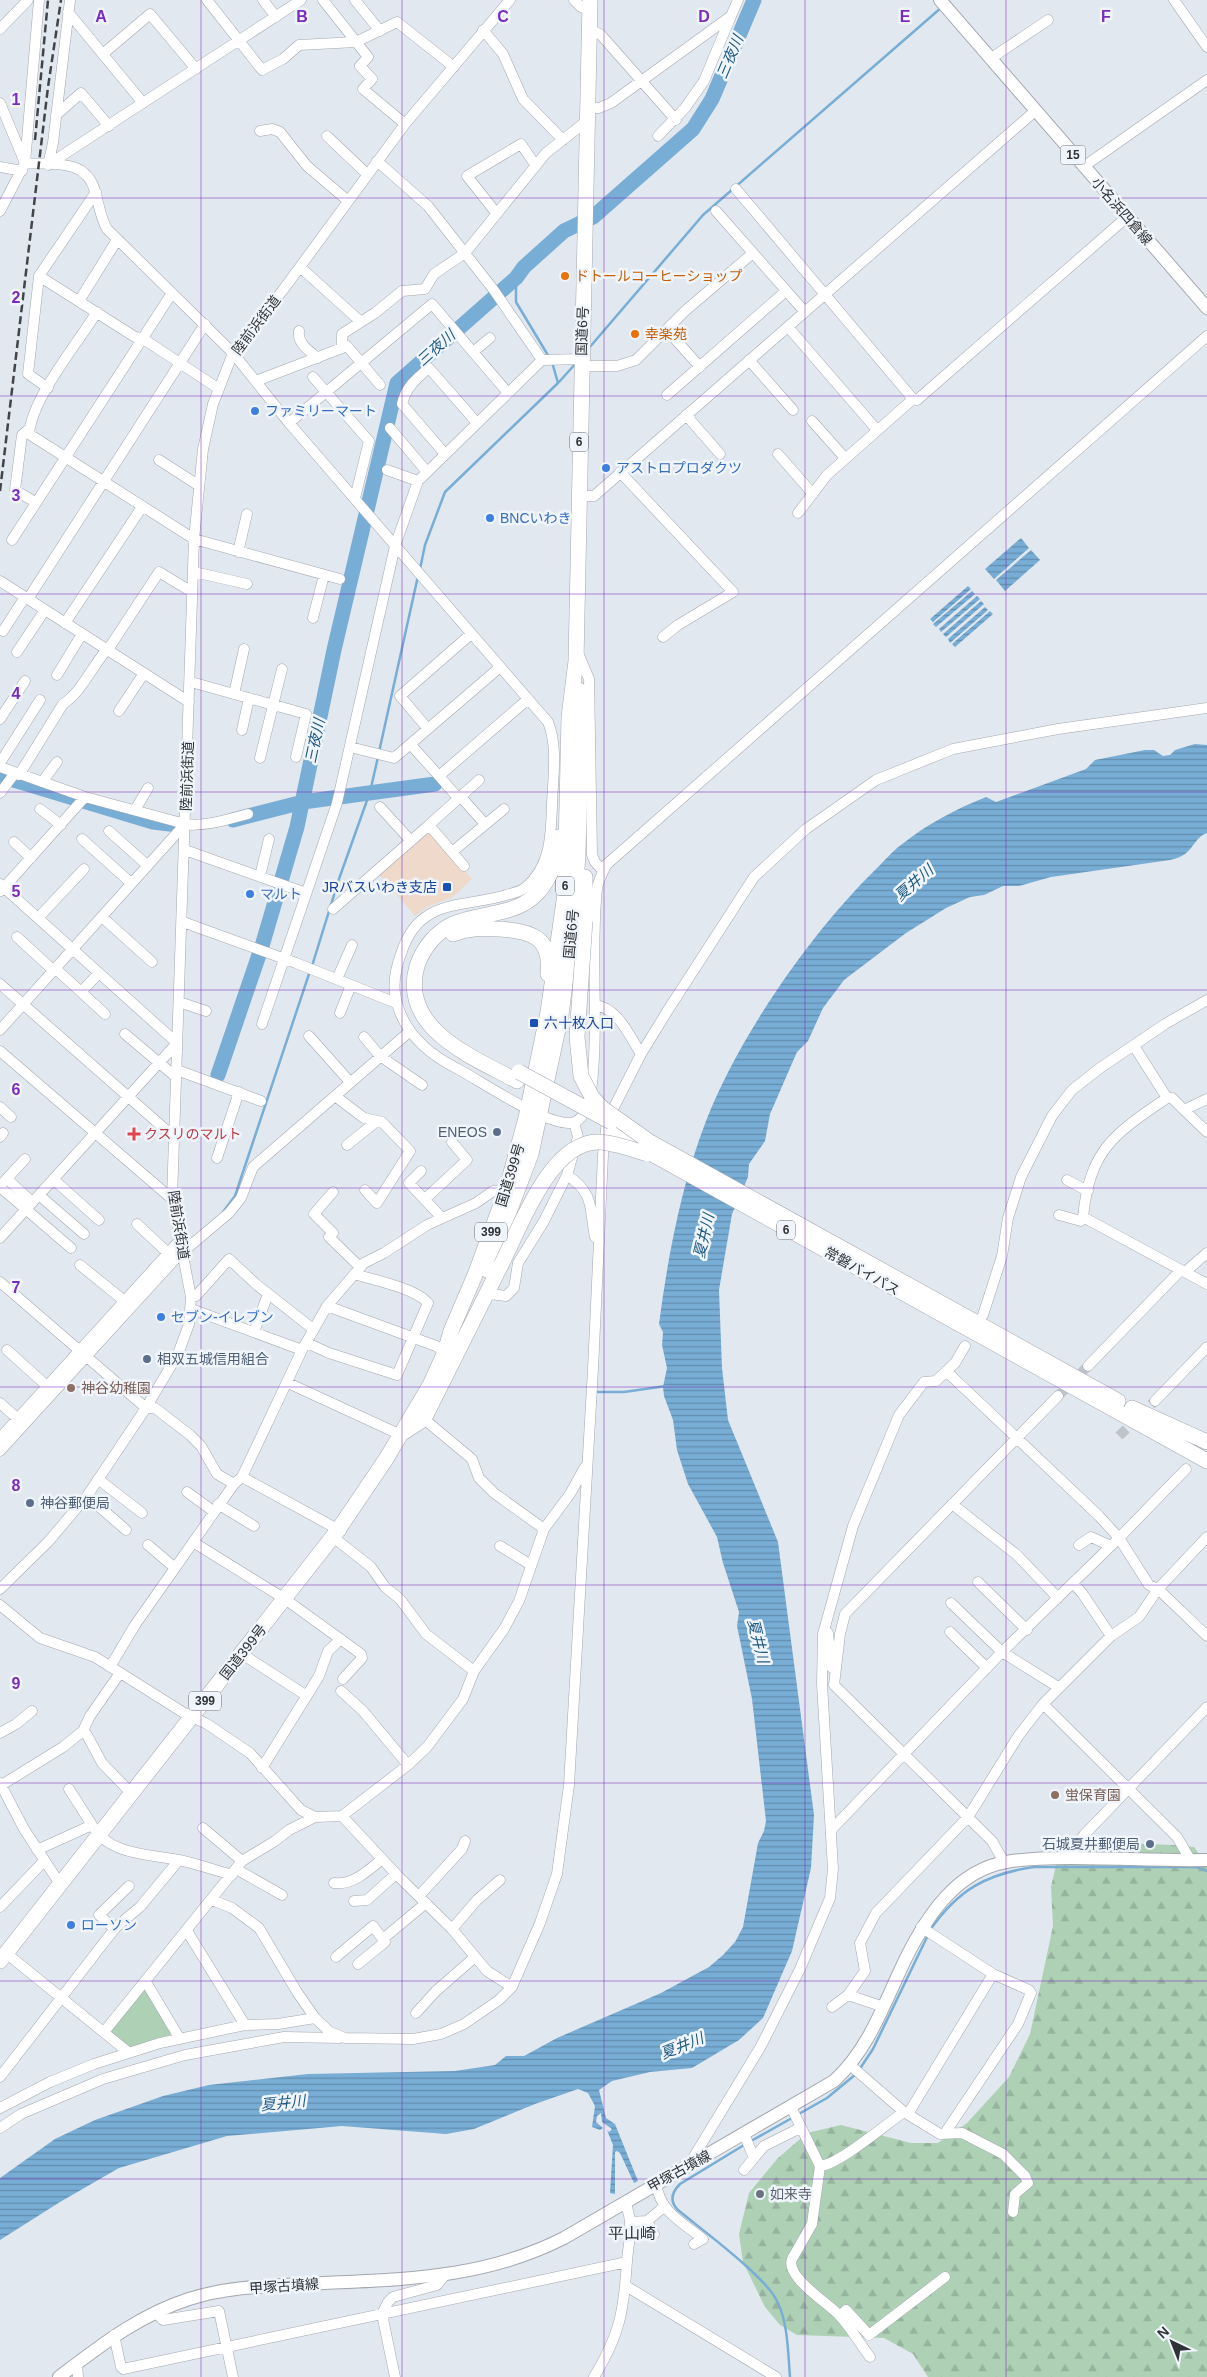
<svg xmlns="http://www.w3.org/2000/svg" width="1207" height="2377" viewBox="0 0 1207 2377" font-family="Arial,'Noto Sans JP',sans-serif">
	<defs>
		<pattern id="forest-firs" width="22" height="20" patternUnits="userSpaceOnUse" patternTransform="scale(1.25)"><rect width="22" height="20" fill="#aed1b6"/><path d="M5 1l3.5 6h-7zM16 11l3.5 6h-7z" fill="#96b49d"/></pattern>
		<pattern id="water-rules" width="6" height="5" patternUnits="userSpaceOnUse" patternTransform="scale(1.25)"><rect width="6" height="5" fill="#78add5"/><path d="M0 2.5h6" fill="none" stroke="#638dae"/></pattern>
	</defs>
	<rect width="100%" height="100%" fill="#e2e8ef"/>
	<path fill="#eed9cb" d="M428,829L472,879L453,897L427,907L415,916L378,873Z"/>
	<path fill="url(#forest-firs)" d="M1105,1841C1135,1845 1164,1843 1194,1847L1202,1858L1207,1857V2377H928L913,2354L884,2338L797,2335L780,2325L765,2307L743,2262L739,2234L749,2193L777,2159L807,2133L841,2125L911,2143H938L967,2123L1009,2077L1030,2034L1053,1926L1051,1887L1056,1865L1065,1847L1079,1842Z"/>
	<path fill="#aed1b6" d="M146,1987L173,2034L129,2048L110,2031Z"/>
	<path fill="url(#water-rules)" d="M1021,538L1029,548L994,579L985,569Z
		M1031,550L1040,560L1005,591L996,580Z
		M968,586L971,589L933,622L930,619Z
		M972,591L975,594L936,627L933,624Z
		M977,596L980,599L941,632L939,629Z
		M981,601L984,604L946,637L943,634Z
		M985,607L988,610L950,643L948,639Z
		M990,611L993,614L955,647L952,644Z
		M1195,744L1207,745V833C1197,836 1194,847 1185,854C1181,857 1175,859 1170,860L1051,877L1019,886H1003L984,895L970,897L946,908L906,933L844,980L823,1008L808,1041L797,1052L770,1114L765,1141L749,1164L748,1177L732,1214L719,1290L722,1368L728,1420L778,1542L814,1815L811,1868L792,1951L763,2018L739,2040L692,2068L650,2072L612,2081L599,2090L606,2118L615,2124L638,2181L634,2183L620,2153L617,2151L615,2152V2194L610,2193L613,2145L607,2130L609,2132L612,2129L602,2122L601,2113L597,2116L596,2122L603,2128L600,2130L592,2127L595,2106L588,2093L578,2089L535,2104L474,2129L446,2134L342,2126L227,2136L119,2168L60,2202L0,2240V2178L55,2139L95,2120L163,2096L209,2085L308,2074L455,2071L495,2065L506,2056H524L557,2038L661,1993L709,1967L723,1955L735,1942L743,1927L758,1843L764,1831L766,1821L752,1699L737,1626L739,1612L723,1563L717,1537L688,1484L677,1450L673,1420L664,1396L663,1387L667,1368L662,1345L663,1332L659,1324C668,1256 681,1186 706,1121C738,1038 810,934 874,871C883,863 891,852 901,845C927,824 956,809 986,797L996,802L1086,769L1095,760L1145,750H1154L1163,756L1170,755L1175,750Z"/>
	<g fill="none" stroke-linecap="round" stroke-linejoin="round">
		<path stroke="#78add5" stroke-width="2.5" d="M516,278V302L549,357
			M589,348L703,215L942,7
			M559,382L577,362
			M420,569L425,545L445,492L558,383L552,362
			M379,752L418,576
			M312,966L339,879L370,792L378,757
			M223,1212L235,1196L310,971
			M598,1392H624L666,1386
			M930,1930C958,1890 986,1874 1034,1867H1196L1207,1871
			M859,2070L873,2049L928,1935
			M797,2115L827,2098L856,2074
			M751,2141L792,2118
			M744,2145L680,2184C672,2192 669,2201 678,2210C702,2230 765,2276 777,2301C788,2322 788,2353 790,2377"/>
		<path stroke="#78add5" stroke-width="15" d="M0,776L153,822L178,825
			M233,820L303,802L435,784
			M218,1075L262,946L297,827L334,650L397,383L516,278L524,267L564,231L593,217L693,129L712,99L754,0"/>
		<path stroke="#bec4ca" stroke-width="10" stroke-dasharray="10 5" stroke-linecap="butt" d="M1058,1396L1088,1366
			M1119,1436L1155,1401"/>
		<defs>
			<path id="minor" d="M207,0L262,70L283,59L299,45L356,42L397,22L454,67
				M263,0L276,17
				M323,0L368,57L360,66L372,79L363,89L405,124
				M355,0L380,31
				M574,0L581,7L590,10
				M1174,0L1207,47
				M68,12L143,103
				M0,29L28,0
				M590,29L601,35L676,120
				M483,30L503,54L523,99L563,140
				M104,53L150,14L196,69
				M990,59L1048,20
				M0,103L25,163C53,165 86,158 95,191C99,204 100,217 107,229L233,353L289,423L548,722C558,747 553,777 552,804C551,834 551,866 526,887C521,892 512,893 506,895C465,908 420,897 402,951C397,964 393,978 395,993C400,1030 426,1053 458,1069C482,1082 545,1125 571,1123C577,1122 581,1119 584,1113C592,1098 593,1075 594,1058C597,1002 591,945 597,889C598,881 603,872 606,865L1207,336
				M588,108H599L611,103L731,16L738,0
				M56,115L81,93L109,126
				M260,131L272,129L280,132L307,166L347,200
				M327,136L367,174
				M658,136L685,108L704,81L731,16
				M377,161L428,206L493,289L542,360
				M49,164L301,0
				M48,165L53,143L70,0
				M0,167L22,171
				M1083,167L1207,80
				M736,189L913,399
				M0,211L25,163L39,0
				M716,211L805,312
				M497,214L467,176L521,144L536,166
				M300,267L361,322
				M39,276L135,337L142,338L219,389
				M79,301L117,240
				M97,312C77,344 32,398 29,434L194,539L340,579
				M788,327L877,430
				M667,330L700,367
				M299,331C297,343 309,351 318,358
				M347,346L380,385
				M473,352L490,338
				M749,360L793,410
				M581,366H617L636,360L685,311L753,253
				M313,377L369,441L355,498
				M256,381L342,348V334L375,313L402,291L425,289L434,274L465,253L546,153L588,120
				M48,388L28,374L39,276L96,192
				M667,395L786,291
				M686,415L720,454
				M812,421L845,458
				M289,423L432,304L508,393
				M390,428L427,472
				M29,429L22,435L15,490L30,499
				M445,454L402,404C406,387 416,379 429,368L477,423
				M778,454L813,494
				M159,460L198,485
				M387,470L418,481
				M620,472L733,592L678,625L663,637
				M579,496H594L1035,111
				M798,513L827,475L913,399L917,400L1127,217
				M12,540L172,293
				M238,552L247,514
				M194,572L247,584
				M0,581L28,599
				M313,618L324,575
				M65,623L142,507
				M3,631L25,597
				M17,652L45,610
				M578,653L589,679L592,855L595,862L603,871
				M57,675L82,634
				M191,682L306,714L296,757
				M234,694L244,649
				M189,702L28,599L205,324
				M119,711L144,673
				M0,719L25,681
				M428,729L400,696L471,634
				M242,730L249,698
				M411,745L439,776L527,700
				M350,747L394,758L499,668
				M260,758L282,669
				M0,763L40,700
				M0,767L85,797L185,824C205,827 229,819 248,814
				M19,775L63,704C84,690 93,663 111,645L159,572L192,592
				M439,776L459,799
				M42,782L57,762
				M0,793L15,773
				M461,797L485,824
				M380,807L411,841
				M40,809L61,825
				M135,810L148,788
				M109,831L147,865
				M82,839L131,883
				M14,842L31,858
				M185,850L306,893
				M452,852L504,809
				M464,866L429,825L479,780
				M260,876L269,839
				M0,884L177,1043L0,1238
				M1,891L85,797
				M333,909L429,825
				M102,917L152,962
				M38,918L84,869
				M183,922L296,963L396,1003
				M17,937L54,971
				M56,969L105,1014
				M337,979L352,945
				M0,984L174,1137
				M81,992L99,973
				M179,1002L206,1011
				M595,1005C618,1008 629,1035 641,1054
				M340,1013L351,985
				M262,1024L337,803L395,546L418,481L542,360L581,359
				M0,1030L185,824
				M125,1034L176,1077
				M309,1036L350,1082
				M364,1037L380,1056L422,1085
				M1134,1046L1167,1098
				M0,1051L172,1199
				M177,1070L261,1101
				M335,1096L364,1118L382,1122L410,1151L377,1203L365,1190
				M0,1107L11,1117
				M1184,1110L1207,1132
				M0,1137L3,1133
				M347,1145L377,1121
				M217,1158L239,1092
				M421,1171L409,1183L442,1218
				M567,1175C595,1194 589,1207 595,1237
				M7,1179L32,1202
				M53,1179L99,1220
				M1067,1180L1088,1191
				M0,1186L25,1159
				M0,1187L71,1248
				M333,1192L314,1214L333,1233L329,1237L360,1267
				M39,1195L84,1234
				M425,1199L467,1160L452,1142
				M1059,1215L1081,1221
				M137,1224L168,1253
				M80,1265L122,1299L127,1307
				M1181,1270L1083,1217C1090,1149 1114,1134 1167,1098H1172L1184,1110L1207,1099
				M1185,1272L1207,1253
				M0,1282L146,1408H155L190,1435L201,1446L217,1474L234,1484L242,1477L341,1531
				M191,1297L196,1296L229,1259L257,1285L313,1329
				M485,1299L490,1294L506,1296L514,1288L518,1263L544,1221L567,1175L578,1137L574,1122
				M327,1306L436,1346L445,1352
				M191,1309L302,1350
				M983,1315L1002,1256L1008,1218L1021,1177L1052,1116L1072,1090L1100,1068L1165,1024L1207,1000
				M254,1332L268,1294
				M307,1343L329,1353L397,1375L428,1303C415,1288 374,1280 354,1274
				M7,1350L47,1386
				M1088,1366L1181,1270L1207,1284
				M288,1383L401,1435
				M1155,1401L1207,1347
				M0,1403L18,1419
				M424,1419L472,1459L479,1478L494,1493L544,1529
				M0,1438L179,1241
				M0,1451L178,1256L229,1213L241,1198L253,1167L409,1032
				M242,1477L302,1350L327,1306L364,1263L384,1253L427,1225L476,1203L493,1191H506
				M98,1479L142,1513
				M187,1492L213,1511
				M87,1496L126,1530
				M218,1504L254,1526
				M952,1504L1017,1555L1058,1598
				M333,1537L371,1567L385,1587L400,1599L426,1634L474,1671
				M1207,1537L1158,1589L1207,1636
				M193,1542L285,1599L361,1654L362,1658L343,1679
				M148,1545L175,1568
				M1079,1545L1091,1537L1111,1546
				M500,1546L531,1565
				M978,1582L1027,1630
				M1073,1583L1082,1593L1111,1636
				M0,1589L48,1542L87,1496L146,1408L178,1354L189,1324L191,1297L172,1199L194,539L203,449L213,404L233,353L283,290L405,124L510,0
				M0,1605L40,1638L95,1657L184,1713L207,1724L250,1753L301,1810L315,1817
				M950,1632L987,1668
				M828,1633L832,1668
				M242,1654L307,1696
				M110,1667L135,1625L234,1484
				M1058,1687L1002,1652L1119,1538L1186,1469
				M341,1691L363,1711L408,1765
				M1043,1704L1177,1837L1191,1861
				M83,1731L87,1735L102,1763L131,1793
				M0,1733L16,1724L32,1711
				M262,1768L319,1676L328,1651L341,1639
				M0,1783L24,1829L60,1884
				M0,1786L63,1747L83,1731L90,1716L120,1673
				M69,1789L92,1825
				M342,1816L408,1765L427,1747L463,1699L474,1671L504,1629L519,1601L544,1529L570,1494L585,1467
				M203,1828L242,1861
				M832,1829L1002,1652L951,1603
				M37,1850L92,1825C108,1855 149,1854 179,1860C197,1864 215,1870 232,1875
				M1068,1858L1084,1835L1207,1707
				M1004,1862L992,1841L834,1685L840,1634L845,1614L1058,1396
				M236,1869L282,1895
				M334,1883C352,1886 369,1870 382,1859
				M419,1896L462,1849L465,1841
				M354,1901L367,1900L396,1874
				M0,1907L44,1861
				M921,1927L993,1974L1029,1990L1031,1993L1018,2024L945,2133
				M115,1929L99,1915L129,1886
				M452,1929L477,1900L500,1880
				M187,1931L245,2025
				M384,1938L426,1903
				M6,1953L128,2052
				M336,1957L373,1926L385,1942L358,1964
				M146,1982L180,2039
				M848,1995L884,2007
				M832,2007L848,1995L865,1971L860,1943L876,1913L968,1817L1019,1735L1043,1704L1111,1636L1139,1617L1158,1589L1149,1585L1119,1538L1099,1516L946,1371
				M416,2013L436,1991L475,1957
				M315,2018L330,2032L345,2038L413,2039L441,2034L464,2024L499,2000L512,1987L540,1923L557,1874L569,1785L593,1369L603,1155L607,1122L612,1111L641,1054L668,1010L754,877L806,829L876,780L953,749L1058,729L1207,708
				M104,2032L242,1861L275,1841L289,1830L315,1817L342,1816L398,1876L452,1929L487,1971L512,1987
				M850,2065L904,2112L940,2134L962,2133L1003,2154L1025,2176L1028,2183L1015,2194L1013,2212
				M0,2077L116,1927L140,1907L179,1860
				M791,2107L820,2166L812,2224L792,2259C785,2277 828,2303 840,2316C851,2328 860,2344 870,2357
				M0,2108L50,2082L94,2064L160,2043L245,2025L278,2024L315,2018L297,1992L259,1928L232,1908L212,1900
				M908,2114L993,1974
				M0,2128L21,2114L103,2079L185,2055L284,2037L340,2038
				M744,2134L754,2158
				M690,2163L761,2046L800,1969L830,1898L833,1869L822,1684L823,1634L853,1526L899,1415L924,1382L936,1381L955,1363L965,1346
				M820,2166C840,2164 886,2124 904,2112
				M744,2170L764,2146L800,2128
				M656,2184C661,2213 681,2221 703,2239L694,2244
				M647,2221L654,2234
				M631,2222L647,2221L664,2207
				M626,2286L776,2377
				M155,2312L163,2320L219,2311L233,2377
				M840,2316L846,2310L869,2335L945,2277
				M114,2335L121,2367L123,2369L627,2262
				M77,2363L78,2377
				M395,2377L382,2314L388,2302L393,2297L437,2285L445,2275
				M594,2377C620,2335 624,2310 627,2261C629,2238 634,2224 625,2202"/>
			<path id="major" d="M940,0L1207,308
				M59,2377C100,2346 139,2315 189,2299C226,2287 266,2286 305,2284C397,2279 479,2281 564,2238L834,2081C870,2048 885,2001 906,1958C927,1916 956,1871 1006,1862C1028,1858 1049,1858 1070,1858C1116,1858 1162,1861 1207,1860"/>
			<path id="highway" d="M585,921V877
				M453,934C469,928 483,928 500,929C531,931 552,937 548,974
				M517,1081C473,1057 399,1029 417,966C423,948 436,932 453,924C478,913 510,916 532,898C550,883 557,860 559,837
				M614,1133L1207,1461
				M650,1142L1118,1401
				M487,1270L531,1154L561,1015L572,929L578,856L581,710L579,690
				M1132,1408L1207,1442
				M404,1432L424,1419L501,1265
				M0,1961L338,1530L386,1459L430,1385L445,1352L451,1331L475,1275L506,1191L526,1118L548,1012L565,894L569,717L576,661L590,0"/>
		</defs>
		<use href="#minor" stroke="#a3a8af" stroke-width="11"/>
		<use href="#major" stroke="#a3a8af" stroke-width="14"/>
		<use href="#highway" stroke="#a3a8af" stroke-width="16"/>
		<use href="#minor" stroke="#fff" stroke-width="10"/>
		<use href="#major" stroke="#fff" stroke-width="12"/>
		<use href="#highway" stroke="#fff" stroke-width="15"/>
		<path stroke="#424548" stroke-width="2.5" stroke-dasharray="8 4" stroke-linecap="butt" d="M35,140L48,0
			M0,491L48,87L61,0"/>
		<defs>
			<path id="highway-bridge" d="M585,921L577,1037L581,1076L592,1097L602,1108L650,1142
				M519,1072L611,1122
				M501,1265C520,1228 550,1141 599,1142C615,1143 632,1149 647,1154"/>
		</defs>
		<use href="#highway-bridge" stroke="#a3a8af" stroke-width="16" stroke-linecap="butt"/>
		<use href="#highway-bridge" stroke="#fff" stroke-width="15"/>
	</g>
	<path fill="none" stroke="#7b2cbf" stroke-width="1" stroke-opacity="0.55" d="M201,0V2377M402,0V2377M604,0V2377M805,0V2377M1006,0V2377M0,198H1207M0,396H1207M0,594H1207M0,792H1207M0,990H1207M0,1188H1207M0,1387H1207M0,1585H1207M0,1783H1207M0,1981H1207M0,2179H1207"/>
	<g fill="#e8710a" stroke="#f0f5fc" stroke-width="2">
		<circle cx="565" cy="276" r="5"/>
		<circle cx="635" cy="334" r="5"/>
	</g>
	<g fill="#3f7fe0" stroke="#f0f5fc" stroke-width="2">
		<circle cx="255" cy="411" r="5"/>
		<circle cx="606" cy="468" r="5"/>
		<circle cx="490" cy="518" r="5"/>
		<circle cx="250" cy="894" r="5"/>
		<circle cx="161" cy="1317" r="5"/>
		<circle cx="71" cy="1925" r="5"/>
	</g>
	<g fill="#1a4fb4" stroke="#f0f5fc" stroke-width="2">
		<rect x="442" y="882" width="10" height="10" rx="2.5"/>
		<rect x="529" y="1018" width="10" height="10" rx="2.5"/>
	</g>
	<g fill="#5c6f8a" stroke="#f0f5fc" stroke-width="2">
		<circle cx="497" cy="1132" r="5"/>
		<circle cx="147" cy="1359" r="5"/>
		<circle cx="30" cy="1503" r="5"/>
		<circle cx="1150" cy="1844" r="5"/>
	</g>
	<path fill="#e0444e" stroke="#f0f5fc" stroke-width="2" d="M131.5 1126.5h5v5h5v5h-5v5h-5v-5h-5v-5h5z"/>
	<g fill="#8d6e63" stroke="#f0f5fc" stroke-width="2">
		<circle cx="71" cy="1388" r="5"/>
		<circle cx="1055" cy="1795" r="5"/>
	</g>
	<circle fill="#6b7280" stroke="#f0f5fc" stroke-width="2" cx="760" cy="2194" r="5"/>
	<g text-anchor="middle" stroke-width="5" stroke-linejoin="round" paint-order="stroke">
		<g fill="#f0f5fc" stroke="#696c70" stroke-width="1">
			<rect x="1060.5" y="145.5" width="25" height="19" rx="4"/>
			<rect x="570" y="432.5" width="18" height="19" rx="4"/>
			<rect x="556" y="876.5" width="18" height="19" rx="4"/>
			<rect x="777" y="1220.5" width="18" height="19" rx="4"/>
			<rect x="475" y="1222.5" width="32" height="19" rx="4"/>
			<rect x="189" y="1691.5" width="32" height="19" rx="4"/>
		</g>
		<g font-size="12" font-weight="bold" fill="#2f3234">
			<text x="1073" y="159">15</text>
			<text x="579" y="446">6</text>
			<text x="565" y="890">6</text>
			<text x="786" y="1234">6</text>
			<text x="491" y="1236">399</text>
			<text x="205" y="1705">399</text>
		</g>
		<g font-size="14" fill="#2f3234" stroke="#f0f5fc">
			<text transform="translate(1122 211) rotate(49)" y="5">小名浜四倉線</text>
			<text transform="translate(256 325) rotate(-53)" y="5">陸前浜街道</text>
			<text transform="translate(582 331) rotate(-88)" y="5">国道6号</text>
			<text transform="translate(187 776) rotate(-88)" y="5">陸前浜街道</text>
			<text transform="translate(571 934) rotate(-85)" y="5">国道6号</text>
			<text transform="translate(510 1175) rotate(-73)" y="5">国道399号</text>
			<text transform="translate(179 1225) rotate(81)" y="5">陸前浜街道</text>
			<text transform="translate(862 1271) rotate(29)" y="5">常磐バイパス</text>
			<text transform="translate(243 1652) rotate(-52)" y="5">国道399号</text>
			<text transform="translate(679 2171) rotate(-29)" y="5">甲塚古墳線</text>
			<text transform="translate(284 2286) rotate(-4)" y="5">甲塚古墳線</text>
		</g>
		<g font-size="14" fill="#c56008" stroke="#f0f5fc" text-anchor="start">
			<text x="575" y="281">ドトールコーヒーショップ</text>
			<text x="645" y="339">幸楽苑</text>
		</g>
		<g font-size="14" fill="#366cbe" stroke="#f0f5fc" text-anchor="start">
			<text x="265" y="416">ファミリーマート</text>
			<text x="616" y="473">アストロプロダクツ</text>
			<text x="500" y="523">BNCいわき</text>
			<text x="260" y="899">マルト</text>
			<text x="171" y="1322">セブン-イレブン</text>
			<text x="81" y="1930">ローソン</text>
		</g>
		<g font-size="14" fill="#164399" stroke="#f0f5fc" text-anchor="end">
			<text x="437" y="892">JRバスいわき支店</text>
			<text x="544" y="1028" text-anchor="start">六十枚入口</text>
		</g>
		<g font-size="14" fill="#4e5e75" stroke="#f0f5fc" text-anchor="end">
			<text x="487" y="1137">ENEOS</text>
			<text x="157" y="1364" text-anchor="start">相双五城信用組合</text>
			<text x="40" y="1508" text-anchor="start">神谷郵便局</text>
			<text x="1140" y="1849">石城夏井郵便局</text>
		</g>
		<g font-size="14" fill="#be3a42" stroke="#f0f5fc" text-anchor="start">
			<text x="144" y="1139">クスリのマルト</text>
		</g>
		<g font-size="14" fill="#785e54" stroke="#f0f5fc" text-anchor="start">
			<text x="81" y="1393">神谷幼稚園</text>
			<text x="1065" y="1800">蛍保育園</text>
		</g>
		<g font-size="14" fill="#5b616d" stroke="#f0f5fc" text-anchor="start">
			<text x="770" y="2199">如来寺</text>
		</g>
		<g font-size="15" font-style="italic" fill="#1e5a81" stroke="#f0f5fc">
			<text transform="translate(730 57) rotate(-67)" y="5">三夜川</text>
			<text transform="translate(436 348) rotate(-42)" y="5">三夜川</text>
			<text transform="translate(315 741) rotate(-78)" y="5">三夜川</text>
			<text transform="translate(914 883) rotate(-41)" y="5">夏井川</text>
			<text transform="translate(704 1236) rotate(-77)" y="5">夏井川</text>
			<text transform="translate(758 1641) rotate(76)" y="5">夏井川</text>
			<text transform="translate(682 2046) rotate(-22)" y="5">夏井川</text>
			<text transform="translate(283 2103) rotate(-6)" y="5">夏井川</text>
		</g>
		<g font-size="16" fill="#2f3234" stroke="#f0f5fc">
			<text x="632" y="2239">平山崎</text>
		</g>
	</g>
	<g font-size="16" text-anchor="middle" font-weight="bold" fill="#7b2cbf" stroke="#f0f5fc" stroke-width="5" stroke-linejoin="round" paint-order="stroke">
		<text x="101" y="22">A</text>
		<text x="302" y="22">B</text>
		<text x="503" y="22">C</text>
		<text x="704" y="22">D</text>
		<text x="905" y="22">E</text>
		<text x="1106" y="22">F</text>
		<text x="16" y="105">1</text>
		<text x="16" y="303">2</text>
		<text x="16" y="501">3</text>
		<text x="16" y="699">4</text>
		<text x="16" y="897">5</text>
		<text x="16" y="1095">6</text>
		<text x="16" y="1293">7</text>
		<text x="16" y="1491">8</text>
		<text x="16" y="1689">9</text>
	</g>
	<g transform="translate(1172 2342) rotate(317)" stroke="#f0f5fc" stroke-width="4" paint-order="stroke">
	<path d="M0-4L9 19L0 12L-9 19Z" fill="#2f3234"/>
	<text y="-8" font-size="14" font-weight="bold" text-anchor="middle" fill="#2f3234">N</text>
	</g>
</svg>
